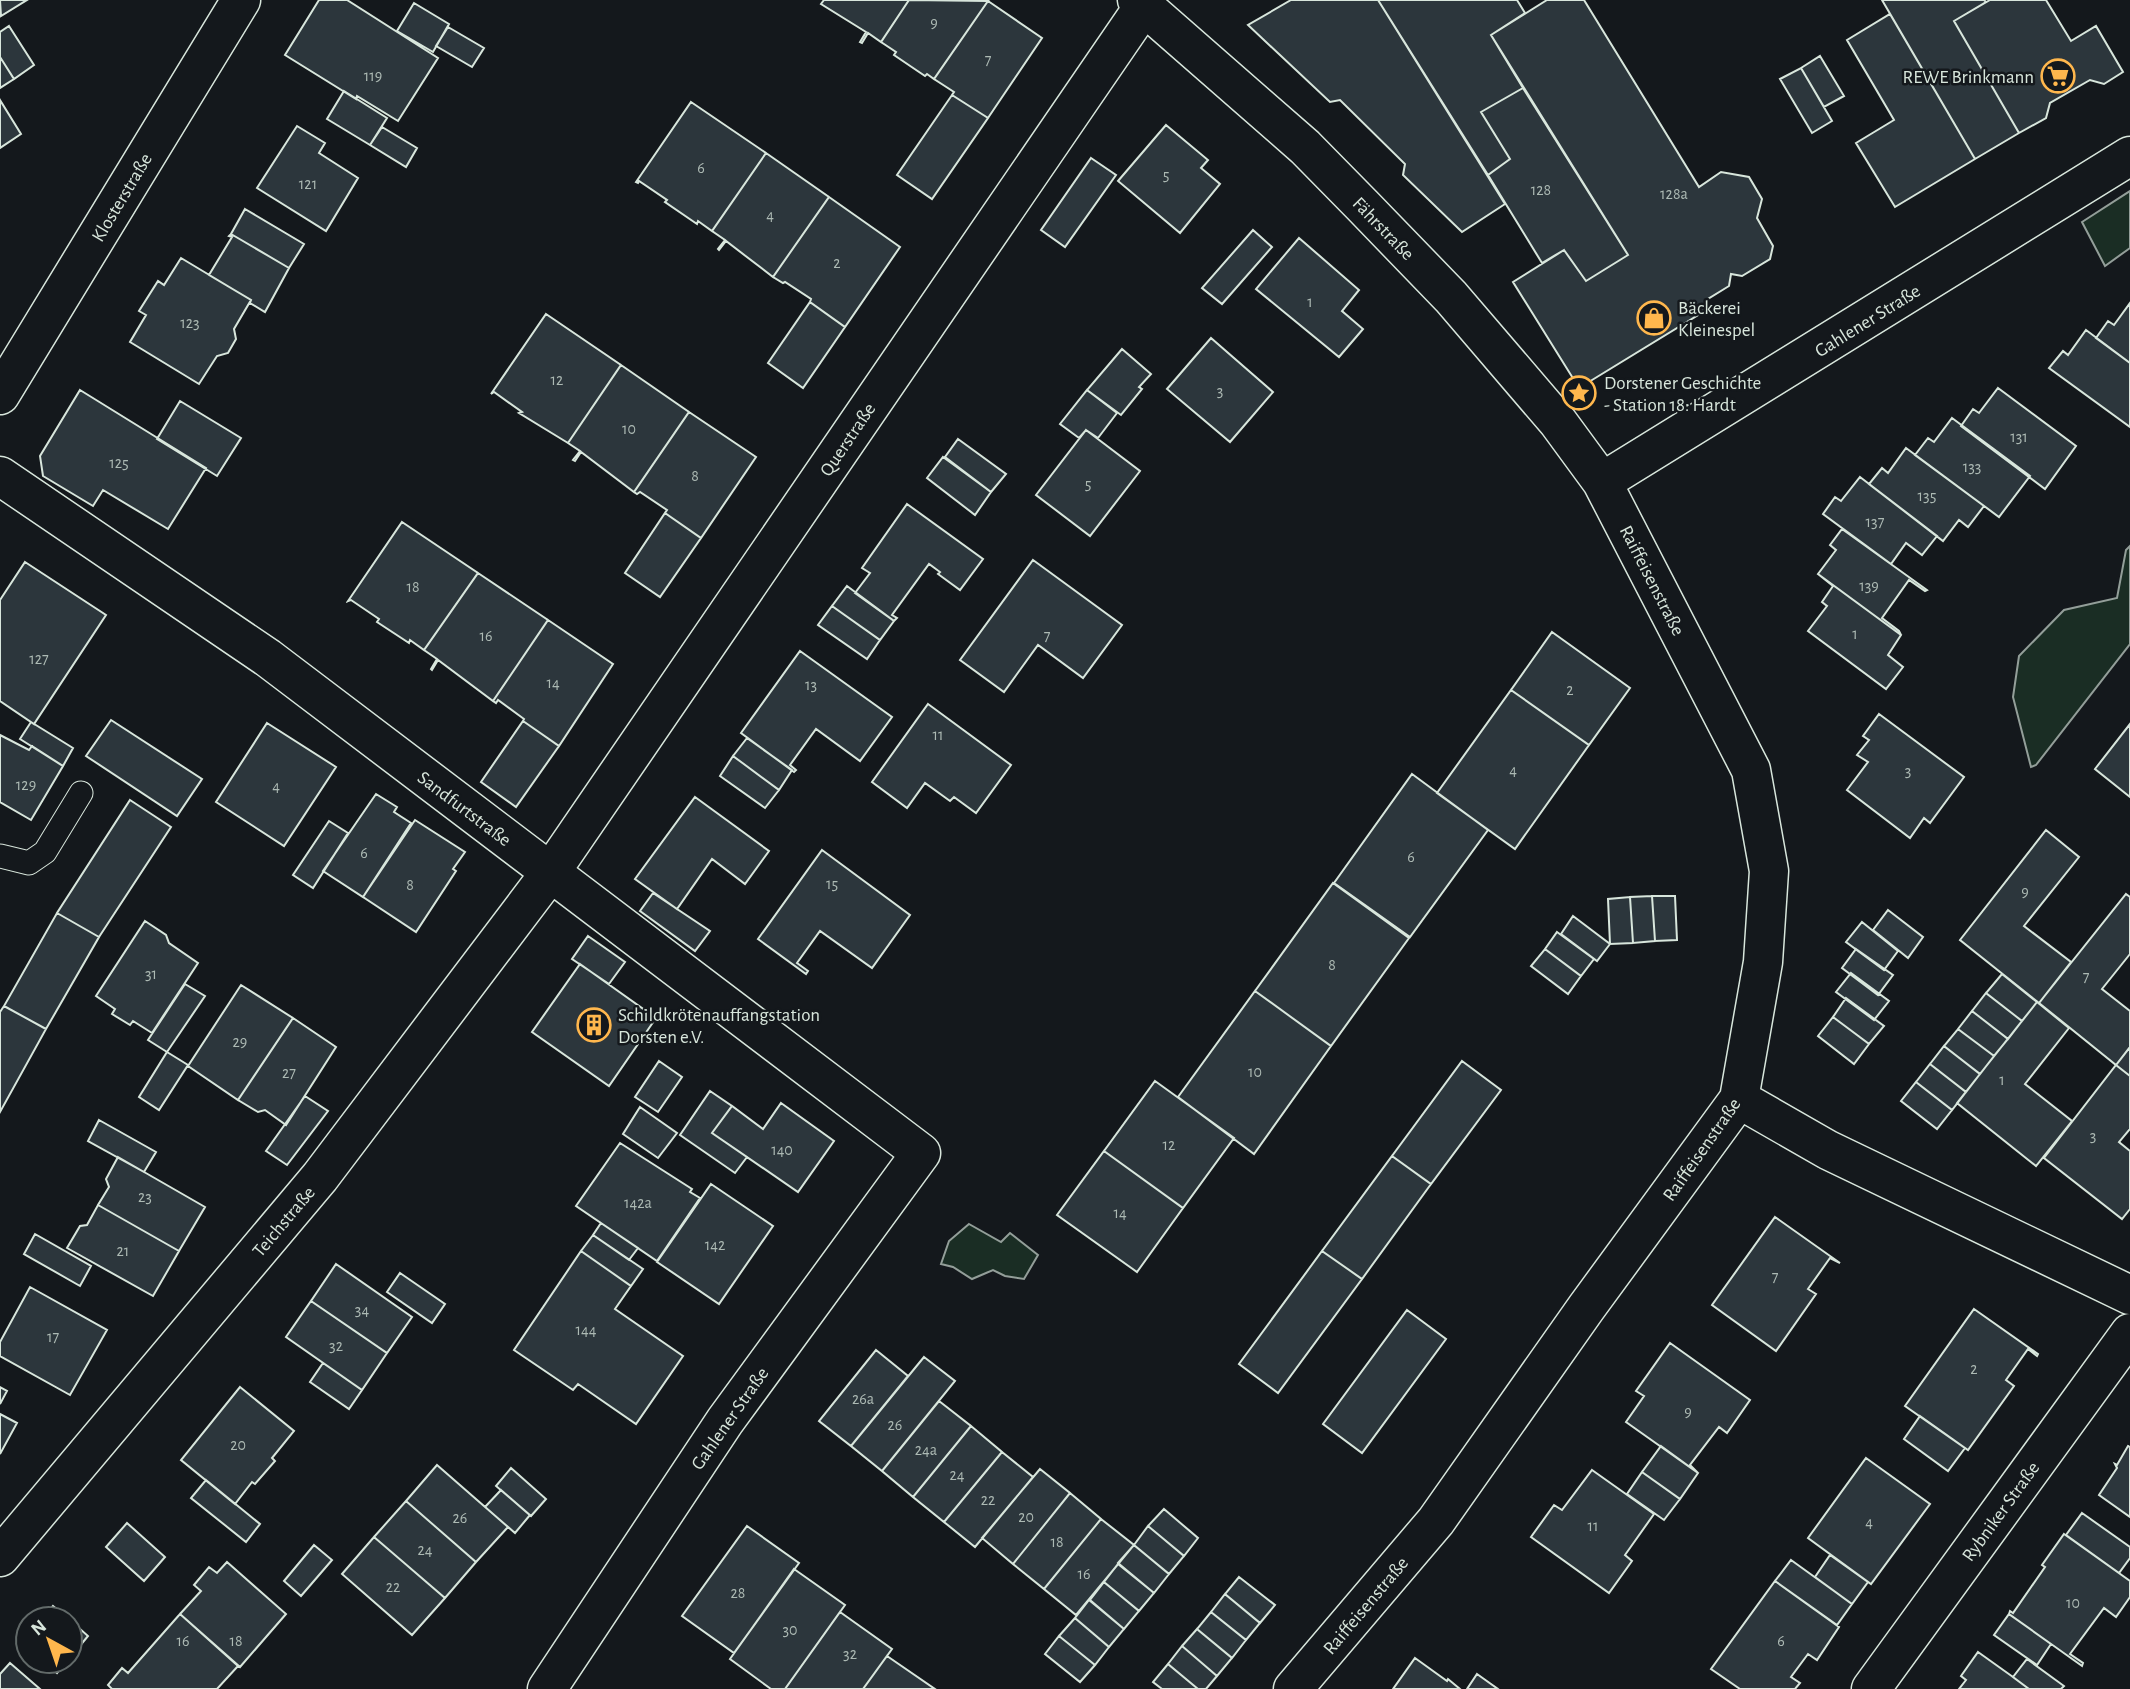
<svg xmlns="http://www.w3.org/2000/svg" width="2130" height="1689" viewBox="0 0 2130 1689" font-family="'Alegreya Sans',sans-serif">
	<rect width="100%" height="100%" fill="#14181c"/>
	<path fill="#1a2d24" stroke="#939e99" stroke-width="2" d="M2130,191V248L2105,266L2082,222Z
		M2130,546V644L2036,765L2031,767L2013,697L2019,656L2064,610L2117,598L2126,550Z
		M969,1224L1001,1242L1010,1233L1038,1255L1024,1279L1005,1276L993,1270L972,1279L953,1267L941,1264L949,1241Z"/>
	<path fill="#2c363c" stroke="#d8e6dc" stroke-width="2" d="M0,0H27L1,16Z
		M319,0H347L438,58L398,121L357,96L356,99L285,55Z
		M824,0H909L881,42L868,33L862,43L860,42L866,32L821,4Z
		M909,0L988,1L934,79L927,74L925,76L894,55L896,52L881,42Z
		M1291,0H1378L1505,204L1462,232L1403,175L1405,164L1340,100L1330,102L1248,25Z
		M1378,0H1517L1525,13L1491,35L1523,88L1481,112L1510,159L1488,175Z
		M1547,0H1584L1699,187L1721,172L1749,177L1762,199L1757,218L1773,246L1770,259L1742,276L1731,274L1729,286L1708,299L1703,312L1579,388L1513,282L1564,250L1586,281L1628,255L1491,35Z
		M1882,0H1984L1986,2L1954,21L2019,133L1975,159Z
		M1990,0H2046L2071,41L2096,26L2123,72L2104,84L2090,80L2050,103L2046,118L2019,133L1954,21Z
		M988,1L1042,38L988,118L952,95L954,92L934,79Z
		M414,3L449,24L433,52L397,31Z
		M1890,14L1975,159L1895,207L1856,143L1894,120L1847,40Z
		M9,26L34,65L14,79L0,57V32Z
		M448,27L484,48L472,67L436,46Z
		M1820,56L1844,96L1824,107L1801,68Z
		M0,57L14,79L0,88Z
		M1801,68L1832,121L1812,133L1780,79Z
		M1523,88L1628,255L1586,281L1564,250L1542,263L1488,175L1510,159L1481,112Z
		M344,91L387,118L370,145L327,119Z
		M952,95L988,118L932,199L897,175Z
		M0,100L21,134L0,148Z
		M691,102L766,153L712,231L698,221L697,224L665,202L667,200L639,181L638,183L636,182Z
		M1166,125L1208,160L1201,168L1220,184L1180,233L1118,181Z
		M297,126L325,143L319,153L358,178L326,231L257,188Z
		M382,127L417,148L406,167L370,145Z
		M766,153L829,197L773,277L726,241L719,250L718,249L725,240L712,231Z
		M1091,158L1116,175L1065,247L1041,230Z
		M829,197L900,247L845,327L810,302L811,299L785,282L783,283L773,277Z
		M245,209L304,244L289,268L231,234Z
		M1253,230L1272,247L1222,304L1202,288Z
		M231,234L289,268L265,312L250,303L251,300L209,275L232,237L229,236Z
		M1299,238L1359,290L1342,311L1363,329L1339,357L1256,289Z
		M181,258L251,300L234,329L236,339L228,353L217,356L199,384L130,342L146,315L139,311L158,281L164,285Z
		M810,302L845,327L803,388L768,363Z
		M2130,303V363L2096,338L2108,321L2114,325Z
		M546,314L621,365L568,443L519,413L522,412L494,392L491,394Z
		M2086,330L2130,363V427L2049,368L2063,351L2068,355Z
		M1211,338L1273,392L1230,442L1167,389Z
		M1122,349L1151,374L1139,387L1142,389L1121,415L1087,390Z
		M621,365L689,412L634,492L581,452L575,461L573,460L580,451L568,443Z
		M1998,388L2076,446L2045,489L1961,426L1973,409L1979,413Z
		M80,390L206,468L168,529L103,490L93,506L43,476L40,456Z
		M1087,390L1117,413L1098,438L1086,430L1079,438L1060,424Z
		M180,401L241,438L217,476L157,439Z
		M689,412L756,457L701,538L665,513L667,510L640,492L637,494L634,492Z
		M1952,418L2030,476L1999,517L1915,455L1928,438L1934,442Z
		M1086,430L1140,471L1090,536L1036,495Z
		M958,439L1006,474L991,492L945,457Z
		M1906,448L1984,506L1968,527L1959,520L1943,541L1869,484L1882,468L1888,473Z
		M943,457L991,492L975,515L927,478Z
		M1860,477L1937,536L1922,555L1906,543L1891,564L1823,514L1835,497L1841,501Z
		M907,504L983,559L960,590L938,574L940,572L929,564L892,615L897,618L894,621L855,593L870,573L862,568Z
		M665,513L701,538L660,597L625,573Z
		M402,522L478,573L424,650L410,640L409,643L377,622L379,619L351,600L348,601Z
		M1842,529L1927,590L1925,591L1909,580L1882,618L1899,631L1901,635L1818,574L1836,550L1830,545Z
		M1033,560L1122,625L1083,678L1038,645L1004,692L960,660Z
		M25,562L106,615L34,724L0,701V600Z
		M478,573L548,620L493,701L438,660L432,670L431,669L437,659L424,650Z
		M1818,574L1901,635L1888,655L1903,667L1886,689L1808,631L1827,606L1822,602L1833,586Z
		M847,586L894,621L880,640L832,606Z
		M832,606L880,640L867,659L818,625Z
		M548,620L613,664L559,746L523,721L524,719L498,700L496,703L493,701Z
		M1552,632L1630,688L1589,745L1511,690Z
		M800,651L892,717L860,761L816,729L790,765L796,770L794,772L741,733Z
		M1511,690L1589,745L1515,849L1437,793Z
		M928,704L1011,765L976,813L954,797L950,801L925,783L907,808L872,782Z
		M1879,714L1964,777L1930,823L1924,818L1910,838L1847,790L1868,762L1857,755L1869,740L1863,736Z
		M111,720L202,779L177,816L86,756Z
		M523,721L559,746L516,807L481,782Z
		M31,722L73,748L63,766L20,739Z
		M267,723L336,767L284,846L216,802Z
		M2130,724V797L2095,769Z
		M0,735L29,750L32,746L63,766L31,820L0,802Z
		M747,738L792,770L779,790L733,756Z
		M733,756L779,790L765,808L720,776Z
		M1412,774L1488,830L1410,937L1334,883Z
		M376,794L397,807L394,812L411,823L363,897L323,871Z
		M695,797L769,851L745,884L712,859L677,909L635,879Z
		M130,800L171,827L99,937L57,913Z
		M415,820L465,852L453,869L456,871L416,932L363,897Z
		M329,821L348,833L313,888L293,875Z
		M2046,830L2079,857L2024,926L2071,962L2039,1003L1960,940Z
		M822,850L910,915L872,968L820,931L797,963L808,971L806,974L758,939Z
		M1333,883L1409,938L1331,1046L1255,991Z
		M653,893L710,931L695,951L640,911Z
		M2126,894L2130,897V954L2102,989L2130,1011V1047L2116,1065L2039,1003Z
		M1652,896H1675L1677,940L1655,941Z
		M1652,896L1655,941L1633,943L1630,897Z
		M1630,897L1633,943L1610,944L1608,899Z
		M1888,910L1923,937L1908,958L1873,930Z
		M57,913L99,937L46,1029L4,1006Z
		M1573,916L1610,944L1597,961L1561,934Z
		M145,921L166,935L169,943L198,963L152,1033L133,1021L130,1025L112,1014L115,1009L96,996Z
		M1862,922L1898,951L1884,970L1846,942Z
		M1557,932L1594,959L1581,976L1545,949Z
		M588,936L625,962L609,984L572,959Z
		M1545,949L1581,976L1568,994L1531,966Z
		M1856,949L1893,975L1878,995L1842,968Z
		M580,964L656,1018L609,1086L532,1032Z
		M1851,973L1889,1001L1874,1020L1836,992Z
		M2002,974L2037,1002L2022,1021L1986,993Z
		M185,984L205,996L167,1052L148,1040Z
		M241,985L293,1018L238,1100L188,1066Z
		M1255,991L1331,1046L1254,1154L1178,1097Z
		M1986,993L2022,1021L2008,1039L1972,1011Z
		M1846,998L1884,1026L1869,1044L1833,1017Z
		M2037,1002L2069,1028L2025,1084L2072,1121L2036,1166L1957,1103Z
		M4,1006L46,1029L0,1112V1012Z
		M1972,1011L2008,1039L1994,1056L1958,1029Z
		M1833,1017L1869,1044L1854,1064L1818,1036Z
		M293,1018L336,1047L286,1125L265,1110L258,1112L238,1100Z
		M1958,1029L1994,1056L1980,1074L1944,1046Z
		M1944,1046L1980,1074L1966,1092L1930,1064Z
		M2130,1047V1076L2116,1065Z
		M167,1052L188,1065L159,1110L139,1097Z
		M659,1061L682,1077L658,1112L635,1097Z
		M1462,1061L1501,1090L1431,1184L1392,1156Z
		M1930,1064L1966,1092L1952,1110L1916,1082Z
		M2116,1065L2130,1076V1129L2119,1142L2130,1151V1209L2122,1219L2044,1158Z
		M1155,1081L1234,1138L1183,1208L1104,1151Z
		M1916,1082L1952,1110L1937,1129L1901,1101Z
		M710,1091L732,1106L712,1133L747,1157L735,1173L680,1135Z
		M305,1096L328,1111L287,1165L266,1151Z
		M781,1103L834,1141L798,1192L712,1133L732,1106L763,1129Z
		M640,1107L677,1133L658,1158L623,1134Z
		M99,1120L156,1152L144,1172L88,1141Z
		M620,1143L692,1189L690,1192L700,1198L657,1261L576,1206Z
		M1104,1151L1183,1208L1137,1272L1057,1215Z
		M1392,1156L1431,1184L1362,1279L1322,1251Z
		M118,1157L205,1207L179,1251L98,1205L109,1187L106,1179Z
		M711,1184L773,1226L719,1304L657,1262Z
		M98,1205L179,1251L153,1296L67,1248L80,1226L87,1225Z
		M1775,1217L1840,1263L1830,1258L1808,1289L1816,1294L1776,1351L1712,1305Z
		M601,1223L638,1248L629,1260L593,1235Z
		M35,1234L91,1266L80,1286L24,1254Z
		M593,1235L643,1269L631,1286L581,1251Z
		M581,1251L631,1286L615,1309L683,1356L636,1424L578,1384L573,1390L514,1350Z
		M1322,1251L1362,1279L1278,1393L1239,1364Z
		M336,1264L412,1317L387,1353L311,1301Z
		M400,1273L445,1304L432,1323L387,1292Z
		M30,1287L107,1330L70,1395L0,1356V1342Z
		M311,1301L387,1353L362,1390L286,1337Z
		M1974,1309L2038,1354L2037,1356L2028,1349L2006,1380L2014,1386L1968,1450L1905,1406Z
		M1407,1310L1446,1339L1362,1453L1323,1424Z
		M1670,1343L1750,1400L1727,1433L1719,1427L1690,1465L1698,1473L1626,1422L1644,1396L1636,1391Z
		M876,1350L908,1376L851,1446L819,1421Z
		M924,1357L955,1381L882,1471L851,1446Z
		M323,1363L362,1390L349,1409L310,1382Z
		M0,1387L7,1391L0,1404Z
		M240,1387L294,1431L272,1458L275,1461L255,1484L252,1482L235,1504L181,1460Z
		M939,1401L971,1426L913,1497L882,1471Z
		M0,1414L17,1423L0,1454Z
		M1920,1416L1965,1448L1948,1471L1904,1439Z
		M971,1426L1002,1452L944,1522L913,1497Z
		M1661,1446L1698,1473L1680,1499L1642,1472Z
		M2128,1446L2130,1447V1517L2099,1495L2117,1468L2115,1464L2117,1465Z
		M1002,1452L1033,1477L975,1547L944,1522Z
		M1866,1458L1930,1504L1871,1584L1808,1538Z
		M437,1465L508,1527L476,1562L406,1501Z
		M511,1468L546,1499L531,1516L496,1486Z
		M1040,1469L1070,1493L1013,1564L982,1538Z
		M1592,1470L1654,1514L1625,1555L1632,1561L1609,1593L1531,1537L1554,1505L1562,1510Z
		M1642,1472L1680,1499L1664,1520L1627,1494Z
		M206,1480L260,1524L246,1542L191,1498Z
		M501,1490L530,1515L515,1533L485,1507Z
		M1070,1493L1101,1519L1044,1589L1013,1564Z
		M406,1501L476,1562L445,1598L374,1537Z
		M1164,1509L1198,1538L1184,1556L1148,1526Z
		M2082,1513L2130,1547V1558L2119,1573L2066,1535Z
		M1101,1519L1134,1545L1076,1615L1044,1589Z
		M127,1523L165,1557L144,1581L106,1547Z
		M747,1526L799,1563L734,1653L682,1616Z
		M1148,1526L1184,1556L1169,1574L1134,1545Z
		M2064,1534L2130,1581V1597L2116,1617L2104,1608L2070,1654L2083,1663L2082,1666L2009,1614L2010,1611L2013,1613L2045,1567L2042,1565Z
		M374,1537L445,1598L412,1635L342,1574Z
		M314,1545L332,1560L301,1596L284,1581Z
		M1134,1545L1169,1574L1154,1593L1118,1563Z
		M1830,1555L1868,1582L1852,1604L1815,1577Z
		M1791,1560L1852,1604L1837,1625L1775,1581Z
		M227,1562L286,1614L240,1667L180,1614L201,1591L194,1585L209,1567L217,1573Z
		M1118,1564L1154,1593L1139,1611L1104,1582Z
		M794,1569L845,1605L785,1689H771L730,1659Z
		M1239,1577L1275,1605L1260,1623L1225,1594Z
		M1775,1581L1839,1627L1817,1660L1808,1654L1791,1677L1800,1683L1795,1689H1740L1711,1669Z
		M1104,1582L1139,1611L1124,1629L1090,1600Z
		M1225,1594L1260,1623L1246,1640L1211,1612Z
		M1089,1600L1124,1629L1109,1647L1075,1618Z
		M53,1606L69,1619H42Z
		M840,1612L892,1649L863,1689H785Z
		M1211,1612L1246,1640L1232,1658L1197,1629Z
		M180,1614L238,1666L217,1689H112L108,1685L122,1668L128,1673Z
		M2009,1614L2051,1644L2037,1665L1994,1635Z
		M1075,1618L1109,1647L1095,1665L1059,1636Z
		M70,1620L88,1636L70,1658Z
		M1197,1629L1232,1658L1217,1676L1182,1646Z
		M1059,1636L1095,1665L1080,1682L1045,1654Z
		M1182,1646L1217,1676L1206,1689H1198L1168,1664Z
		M1978,1652L2013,1677L2029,1689H1959L1966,1680L1961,1676Z
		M887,1656L935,1689H863Z
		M1415,1658L1447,1681L1448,1679L1460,1689H1393Z
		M2027,1659L2064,1686L2061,1689H2029L2013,1677Z
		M43,1661H67L57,1673Z
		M10,1663L40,1689H0V1674Z
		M1168,1664L1198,1689H1162L1153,1682Z
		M1477,1674L1498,1689H1467Z"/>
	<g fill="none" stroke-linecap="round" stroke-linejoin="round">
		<defs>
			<path id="lane" d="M0,856L29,863L45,852L81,793"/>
			<path id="street" d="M1137,0L1305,147L1363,206L1451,297L1558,422L1602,482L1751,770L1769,871L1763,962L1739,1099L1586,1308L1436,1521L1293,1689
				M0,395L241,0
				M0,476L268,658L921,1153L725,1421L547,1689
				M1602,482L2130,156
				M1739,1099L1828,1150L2130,1295
				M0,1557L320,1177L550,873L1144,6
				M1871,1689L2130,1333"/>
		</defs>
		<use href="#lane" stroke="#d8e6dc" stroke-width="25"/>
		<use href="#street" stroke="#d8e6dc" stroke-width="41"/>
		<use href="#lane" stroke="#14181c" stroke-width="23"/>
		<use href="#street" stroke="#14181c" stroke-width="38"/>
	</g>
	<defs>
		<symbol id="supermarket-ring" viewBox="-11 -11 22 22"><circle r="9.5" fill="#14181c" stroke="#ffb74d" stroke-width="1.5"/><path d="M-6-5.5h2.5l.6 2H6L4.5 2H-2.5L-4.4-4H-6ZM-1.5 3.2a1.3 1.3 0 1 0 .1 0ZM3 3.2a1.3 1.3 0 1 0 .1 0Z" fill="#ffb74d"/></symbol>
		<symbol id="shop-ring" viewBox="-11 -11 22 22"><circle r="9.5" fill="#14181c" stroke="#ffb74d" stroke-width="1.5"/><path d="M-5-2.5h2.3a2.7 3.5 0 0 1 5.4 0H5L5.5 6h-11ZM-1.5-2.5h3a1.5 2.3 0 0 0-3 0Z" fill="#ffb74d"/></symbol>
		<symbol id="sight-ring" viewBox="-11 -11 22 22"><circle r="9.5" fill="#14181c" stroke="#ffb74d" stroke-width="1.5"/><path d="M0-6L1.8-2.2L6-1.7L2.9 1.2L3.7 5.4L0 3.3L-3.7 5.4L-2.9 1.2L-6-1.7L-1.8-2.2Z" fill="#ffb74d"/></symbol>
		<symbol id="building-ring" viewBox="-11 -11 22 22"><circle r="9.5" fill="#14181c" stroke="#ffb74d" stroke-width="1.5"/><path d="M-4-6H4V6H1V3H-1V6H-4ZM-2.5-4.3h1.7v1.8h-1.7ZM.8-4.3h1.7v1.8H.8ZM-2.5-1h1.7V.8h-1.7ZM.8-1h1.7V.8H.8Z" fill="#ffb74d"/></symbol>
	</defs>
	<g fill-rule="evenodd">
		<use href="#supermarket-ring" x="2039" y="57" width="38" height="38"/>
		<use href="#shop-ring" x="1635" y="299" width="38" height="38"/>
		<use href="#sight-ring" x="1560" y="374" width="38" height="38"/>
		<use href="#building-ring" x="575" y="1006" width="38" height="38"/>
	</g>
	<g text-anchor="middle" stroke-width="5" stroke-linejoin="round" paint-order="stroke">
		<g font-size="16" fill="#adbab4">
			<text x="934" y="28">9</text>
			<text x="988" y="65">7</text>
			<text x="373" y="81">119</text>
			<text x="701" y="173">6</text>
			<text x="1166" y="180">5</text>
			<text x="308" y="189">121</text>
			<text x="1541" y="195">128</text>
			<text x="1674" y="199">128a</text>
			<text x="770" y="220">4</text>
			<text x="837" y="268">2</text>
			<text x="1310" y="307">1</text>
			<text x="190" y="328">123</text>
			<text x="557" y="385">12</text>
			<text x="1220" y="396">3</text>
			<text x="629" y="434">10</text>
			<text x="2019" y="442">131</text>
			<text x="119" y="468">125</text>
			<text x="1972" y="472">133</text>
			<text x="695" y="481">8</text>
			<text x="1088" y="489">5</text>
			<text x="1927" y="501">135</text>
			<text x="1875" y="527">137</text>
			<text x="1869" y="591">139</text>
			<text x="413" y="592">18</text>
			<text x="1855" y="639">1</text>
			<text x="486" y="641">16</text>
			<text x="1047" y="641">7</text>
			<text x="39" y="664">127</text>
			<text x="553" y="688">14</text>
			<text x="811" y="690">13</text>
			<text x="1570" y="695">2</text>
			<text x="938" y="740">11</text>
			<text x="1513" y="775">4</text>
			<text x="1908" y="776">3</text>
			<text x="26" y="790">129</text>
			<text x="276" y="791">4</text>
			<text x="364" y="858">6</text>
			<text x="1411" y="862">6</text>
			<text x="832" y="889">15</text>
			<text x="410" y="890">8</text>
			<text x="2025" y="897">9</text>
			<text x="1332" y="970">8</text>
			<text x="151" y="979">31</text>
			<text x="2086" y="982">7</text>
			<text x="240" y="1047">29</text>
			<text x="1255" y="1077">10</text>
			<text x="289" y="1078">27</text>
			<text x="2002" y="1085">1</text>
			<text x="2093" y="1141">3</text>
			<text x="1169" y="1150">12</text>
			<text x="782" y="1155">140</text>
			<text x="145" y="1202">23</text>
			<text x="638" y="1208">142a</text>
			<text x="1120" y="1218">14</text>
			<text x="715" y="1250">142</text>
			<text x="123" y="1256">21</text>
			<text x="1775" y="1282">7</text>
			<text x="362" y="1315">34</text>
			<text x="586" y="1335">144</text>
			<text x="53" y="1342">17</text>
			<text x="336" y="1351">32</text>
			<text x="1974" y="1374">2</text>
			<text x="863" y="1404">26a</text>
			<text x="1688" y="1417">9</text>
			<text x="895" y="1430">26</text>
			<text x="238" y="1450">20</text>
			<text x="926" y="1455">24a</text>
			<text x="957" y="1480">24</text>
			<text x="988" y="1505">22</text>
			<text x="1026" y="1522">20</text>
			<text x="460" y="1523">26</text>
			<text x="1869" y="1527">4</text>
			<text x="1593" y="1531">11</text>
			<text x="1057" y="1547">18</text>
			<text x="425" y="1555">24</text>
			<text x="1084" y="1579">16</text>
			<text x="393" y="1592">22</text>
			<text x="738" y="1598">28</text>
			<text x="2073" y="1608">10</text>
			<text x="790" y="1635">30</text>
			<text x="183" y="1646">16</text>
			<text x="236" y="1646">18</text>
			<text x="1781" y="1646">6</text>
			<text x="850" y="1659">32</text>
		</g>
		<g font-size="19" fill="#d8e6dc" stroke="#14181c" text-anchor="start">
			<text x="2034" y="83" text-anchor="end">REWE Brinkmann</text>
			<text x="1678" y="314">Bäckerei<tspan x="1678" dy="22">Kleinespel</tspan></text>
			<text x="1604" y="389">Dorstener Geschichte<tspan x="1604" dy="22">- Station 18: Hardt</tspan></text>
			<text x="618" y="1021">Schildkrötenauffangstation<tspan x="618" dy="22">Dorsten e.V.</tspan></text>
		</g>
		<g font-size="19" fill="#d8e6dc" stroke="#14181c">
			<text transform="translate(121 197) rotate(-59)" y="7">Klosterstraße</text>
			<text transform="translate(1384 228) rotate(46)" y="7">Fährstraße</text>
			<text transform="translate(1867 320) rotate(-32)" y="7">Gahlener Straße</text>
			<text transform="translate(847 439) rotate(-56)" y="7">Querstraße</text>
			<text transform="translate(1653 580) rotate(63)" y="7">Raiffeisenstraße</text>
			<text transform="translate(465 808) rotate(37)" y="7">Sandfurtstraße</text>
			<text transform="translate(1701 1149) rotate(-55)" y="7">Raiffeisenstraße</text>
			<text transform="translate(283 1221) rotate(-50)" y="7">Teichstraße</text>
			<text transform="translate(729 1418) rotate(-55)" y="7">Gahlener Straße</text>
			<text transform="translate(2000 1511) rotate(-54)" y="7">Rybniker Straße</text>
			<text transform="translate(1365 1605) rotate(-50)" y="7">Raiffeisenstraße</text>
		</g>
	</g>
	<g transform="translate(49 1640) rotate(320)"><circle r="33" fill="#14181c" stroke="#626a69" stroke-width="2"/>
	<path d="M0-5L12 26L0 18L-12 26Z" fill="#ffb74d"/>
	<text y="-10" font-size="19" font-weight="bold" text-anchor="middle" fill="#d8e6dc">N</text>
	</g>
</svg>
